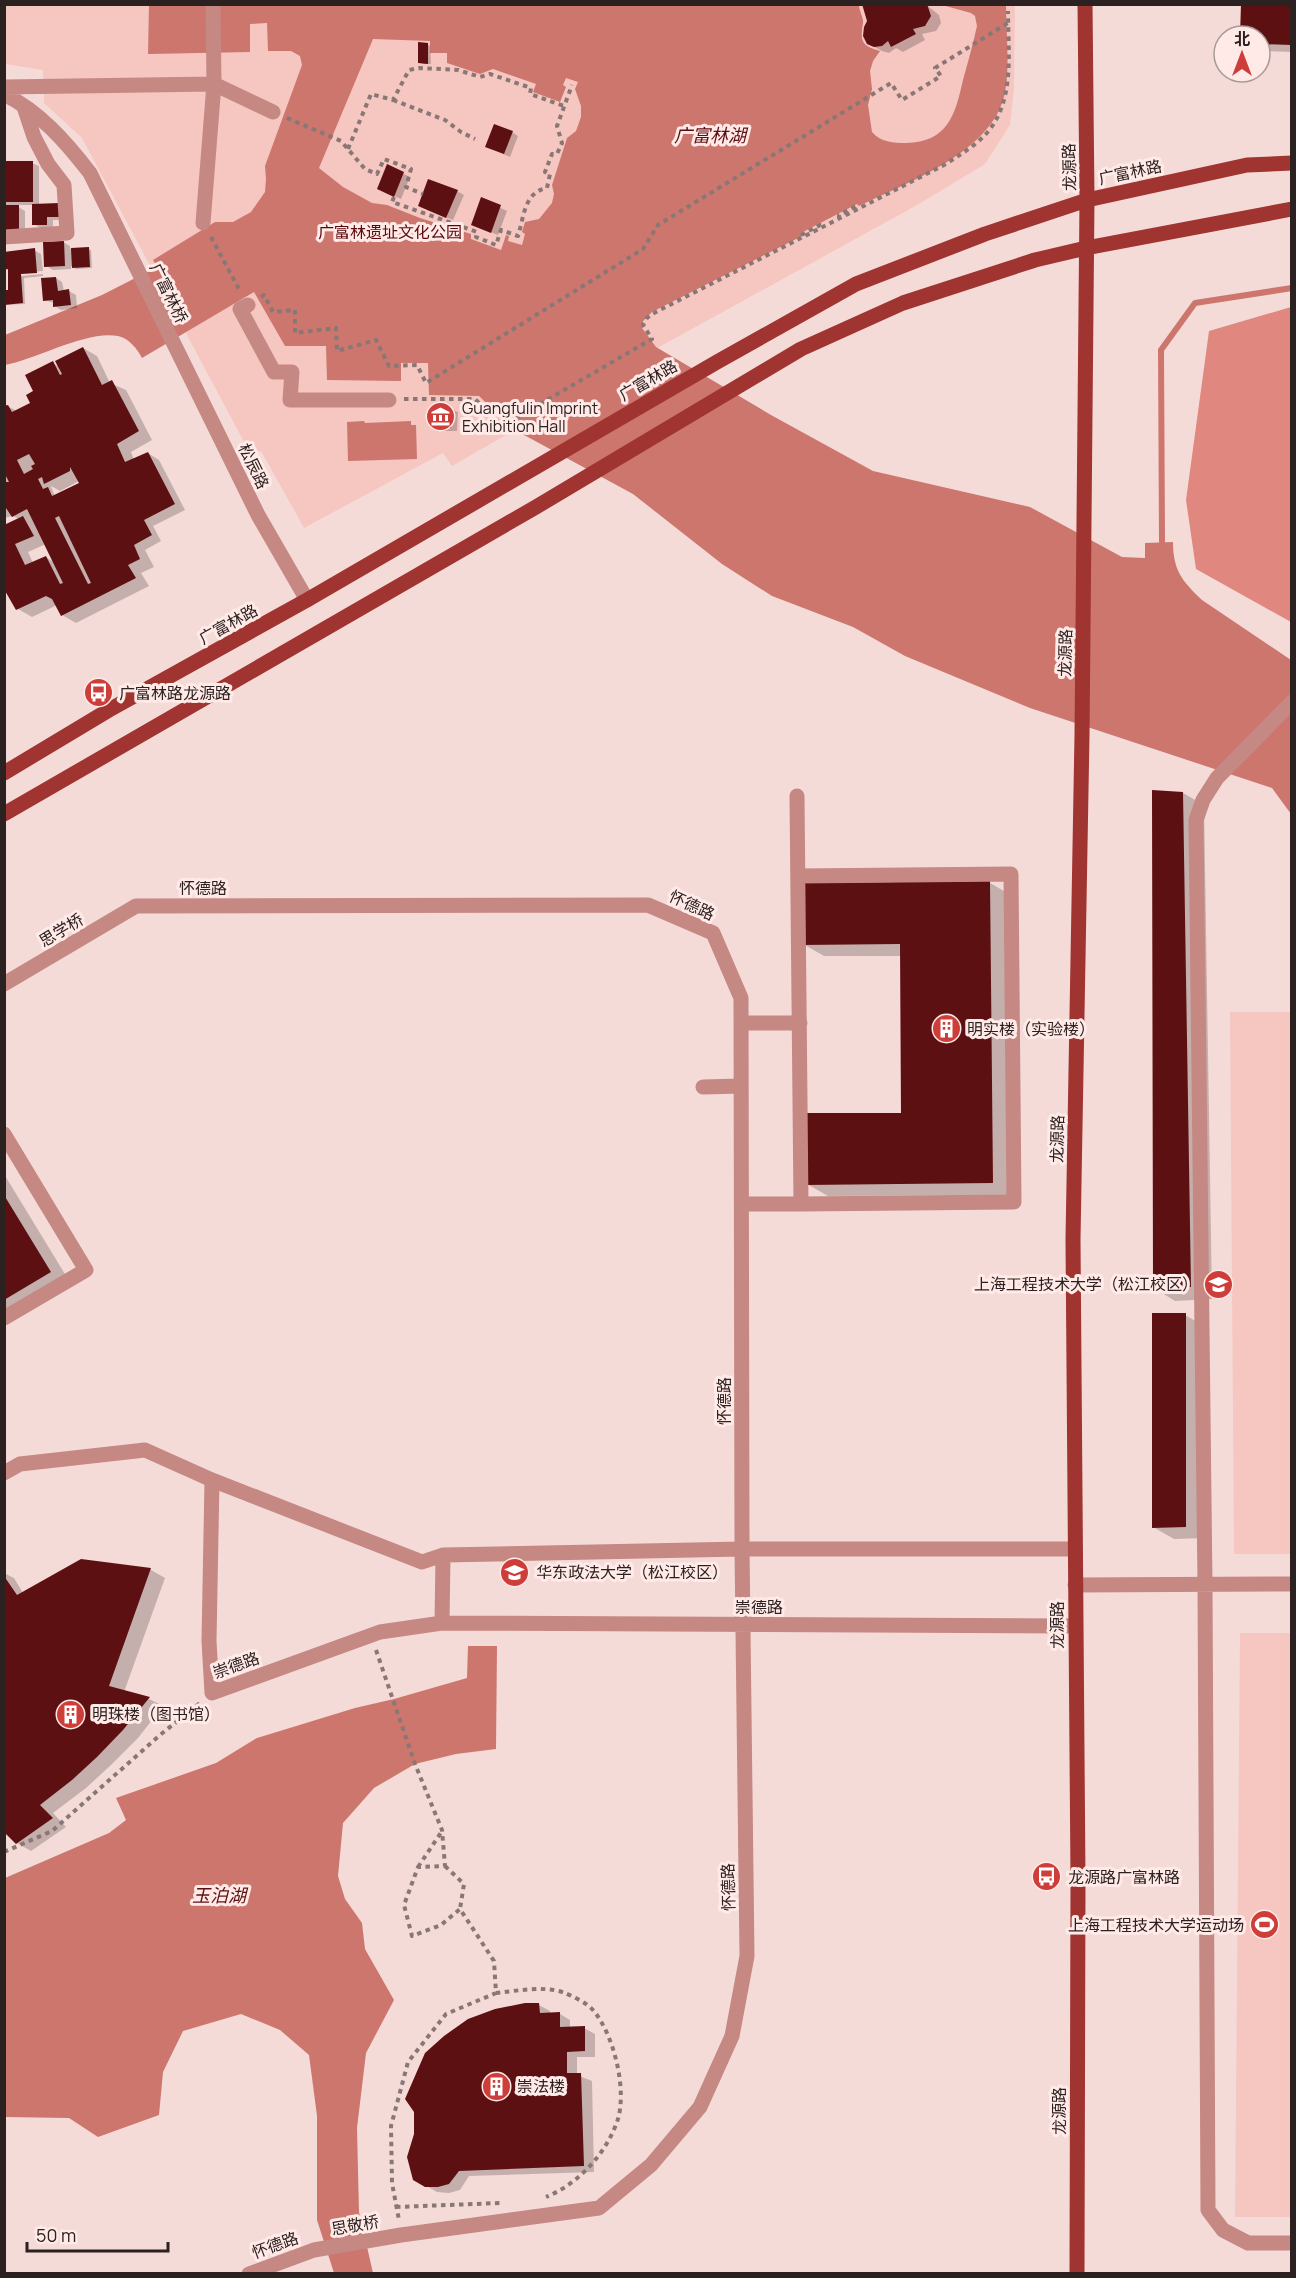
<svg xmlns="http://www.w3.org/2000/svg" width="1296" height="2278" viewBox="0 0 1296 2278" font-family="Manrope,'Noto Sans SC',sans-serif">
	<rect width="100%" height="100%" fill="#f5dbd8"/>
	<path fill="#f6c6c1" d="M4,5H1015L1014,88L1010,125L985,164L919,204L661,346L452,466L443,453L304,528L261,451L251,455L82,138L44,103L43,70L5,64Z
		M1230,1012H1291V1554H1234Z
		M1240,1633H1291V2217H1235Z"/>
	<path fill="#e08880" d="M1291,307H1292L1291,622L1196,569L1186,500L1209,331Z"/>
	<path fill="#cc766e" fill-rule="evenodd" d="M149,5H859C859,11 864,18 863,23C860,41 861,46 880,51L873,61L870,71L872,89L868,105L872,132C880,142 894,143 906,143C948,142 955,115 963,80C968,62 973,44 977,26L975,16L971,13L942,5H1006C1006,30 1010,67 1005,92C994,152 908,182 859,206L857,204L801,233L802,236L652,312L643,321L642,328L656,347L771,415L873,471L1030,507L1122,557L1145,558V543L1173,542C1173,570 1182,581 1202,600L1291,660V814L1272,788L1030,708L905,656L853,627L772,596L722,564L633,494L513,429L479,396L429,395L428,363H401V381L327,380L326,346H285L254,292L142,358C137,349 129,338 118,336C87,330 37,359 5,365V335L102,295L157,267L153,260L215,222H233L251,212L265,192L266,179L265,166L302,65L300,56L291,51H268L267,23L250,24V52L148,54ZM373,39L430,41V53H447V63L480,74L493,69L536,84L533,92L560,102L566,87L563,85L566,78L578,82L575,89L581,106V117L576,131L567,138L552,185L554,194L552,203L539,219L525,222L522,232L525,234L522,245L508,241L509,236L506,235L501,250L471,239V234L420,218L387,205L372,203L343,187L319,168Z
		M364,421L365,423L411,421V425H416L417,459L348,461L347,422Z
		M468,1646H497L496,1749L456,1754L415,1764L374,1788L343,1823L338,1876L345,1899L362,1923L365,1949L394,2000L366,2053L357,2128L359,2212L373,2273H334L317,2220V2116L309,2055L280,2030L241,2014L183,2031L163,2072L159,2115L98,2137L69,2118L5,2117V1878L109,1833L126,1820L116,1798L216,1763L257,1738L355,1708L394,1699L467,1678Z"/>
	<path fill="#0003" fill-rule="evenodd" d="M925,4L939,15L941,23L936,31L922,34L925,40L903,52L896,48L889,53L882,51L871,45Z
		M1292,4V52L1260,51V36H1241Z
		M427,44L430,46L431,64H423L420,62Z
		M512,132L518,136L510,157L487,147Z
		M4,163H32L39,166V205L66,220H53V228H40L34,224L33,205H15L25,211V237L4,235L9,207L4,204Z
		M388,166L410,177L401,199L385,192Z
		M457,191L464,195L453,220L427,210Z
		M482,199L507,211L498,235L473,225Z
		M63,242L70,246V249L91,250L92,268L76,269L71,266V269L53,270L46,266Z
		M34,250L41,254L43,271L18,273L21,276L43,274V276L24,278L25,304L4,305V291H10L9,270H4V252Z
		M56,278L62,282L64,291H69L76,295L77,308L61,310L55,306L54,303L44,300Z
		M83,348L97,356L110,383L126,390L152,440L131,452L134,460L148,453L159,460L185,510L153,526L161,541L145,550L154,567L141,573L149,586L76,623L62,615L57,605L32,617L18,609L4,584L19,519L13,516L4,518V401L7,406L17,411L32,404L35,391L52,363L60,367ZM79,481L81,484L55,497L51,486L60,491ZM46,544L55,563L46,557L33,563L28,552Z
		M451,409L458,412L457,431H439L433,427Z
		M1153,792L1183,793L1204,805L1212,1299L1175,1301L1154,1288Z
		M990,883L1011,895L1013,1195L828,1196L807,1184L903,1114L901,956H824L803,944Z
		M4,1174L71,1284L4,1324Z
		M1185,1315L1206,1327L1207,1538L1174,1539L1153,1527Z
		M81,1560L151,1570L165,1578L124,1692L149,1699L163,1706L138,1738L111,1765L86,1788L53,1813L66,1827L31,1851L17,1843L8,1834L4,1835V1573L14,1578L23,1593Z
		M539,2005L550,2011V2014H560L570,2020V2028H584L595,2034V2057H577V2075L592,2081L594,2172L469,2176L460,2190L449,2193L437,2192L414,2179Z"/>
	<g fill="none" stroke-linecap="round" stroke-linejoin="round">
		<path stroke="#cc766e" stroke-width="6" d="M1162,542L1161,350L1195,303L1292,288"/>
	</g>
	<path fill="#5d1011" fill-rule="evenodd" d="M862,4H927L931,16L925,26L913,29L916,34L891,47L888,41L882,46L874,47L867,44L863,36L864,27L867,21Z
		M1241,4H1292V45L1260,44V36H1240Z
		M418,42L428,43V64L418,63Z
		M494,124L513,131L504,154L485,147Z
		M5,161H33V202H5Z
		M387,164L404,172L394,197L377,189Z
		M428,179L458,190L446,218L418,206Z
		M481,197L501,205L491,233L471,225Z
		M59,203L60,217H47V225H32V204Z
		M4,205H19V234H4Z
		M64,241L65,266L44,267L43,242Z
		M89,247L90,267L72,268L71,248Z
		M35,248L37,273L21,274L23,303L4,305V290H8V269H4V252Z
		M56,277L58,291L69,289L71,305L53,307V300L43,301L41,278Z
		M83,347L102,385L112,380L139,431L117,444L125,462L148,452L175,504L144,520L152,535L134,545L140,559L128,565L136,578L61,616L52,599L46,596L16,610L4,589V525L23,516L34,536L15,544L25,565L46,556L60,584L63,583L27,509L12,517L4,505V482H9L4,472V406L8,405L12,412L30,403L26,395L33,391L25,375L53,361L60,375L62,374L55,361ZM29,454L35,464L31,466L33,469L24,474L17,460ZM70,467L79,483L52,496L48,487L43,489L38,479L42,477L44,484L70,471ZM59,516L91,583L88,584L55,518Z
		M431,407H452L451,428H431Z
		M1152,790L1183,792L1191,1287L1153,1289Z
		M990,881L993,1183L805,1185V1113H901L900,944L801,945V883Z
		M4,1195L51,1272L4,1300Z
		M1152,1313H1186V1527L1152,1528Z
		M81,1559L151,1568L109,1686L150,1697L123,1730L97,1757L72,1780L40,1805L53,1818L16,1844L4,1832V1576L17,1595Z
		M525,2003H539L540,2013L560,2012V2027L585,2026V2051L567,2052V2073H581L584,2166L459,2171L449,2184L438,2187H425L413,2180L407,2157L414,2134V2112L405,2099L425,2053L444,2036L468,2019L495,2009Z"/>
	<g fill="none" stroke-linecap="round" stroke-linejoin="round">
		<path stroke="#887775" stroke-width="4" stroke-dasharray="4.5 4.5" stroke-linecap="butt" d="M393,100L445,120L461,132L475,139
			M287,118L341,141L365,169L377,174L384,159L411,169L406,187L423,194
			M348,149L371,94L393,100L409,70L420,68L458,70L480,77L490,74L531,88L530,94L564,106
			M394,197L392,202L477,232L476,237L496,245L501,230L518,236C524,217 524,192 547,188L550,174L545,172L552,154H557L562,143L557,126L572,85
			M839,219V215L858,205
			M801,235L820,225L825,226
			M211,237L240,291
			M261,297L264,295L273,312L295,310V333L336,328L337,351L376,340L389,366L417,365L426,383L643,249L658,225L891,83L902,100L941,76L935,68L1008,23
			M404,399H475L502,426L652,339L643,325L647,318L652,314L944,165C958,156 972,148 983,137C1016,104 1008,54 1008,11
			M376,1650L415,1764L442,1830L445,1866L418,1867L404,1905L412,1936L441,1925L460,1909L494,1961L496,1993L446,2014L408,2062L391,2126L392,2183L399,2220
			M4,1852L52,1831L160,1735L200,1703
			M445,1866L464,1884L460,1909
			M418,1867L442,1831
			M496,1993C517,1991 544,1985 565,1993C572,1996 587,2003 592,2009C614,2033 628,2092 617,2122C605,2155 578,2184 546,2197
			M396,2207L500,2203"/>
		<path stroke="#c58882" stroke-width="15" d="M4,87L214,84L213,4
			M4,94C40,112 66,142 90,173L258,515L307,600
			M203,223L214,84L273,112
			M4,237L67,233L64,185L48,164L34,137L24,107
			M248,305L240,309L274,372H292L290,400H389
			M1292,702L1217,778L1203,800L1196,820L1205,1584L1208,2210L1223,2230L1248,2243H1292
			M798,876L1011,874L1014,1202L801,1204
			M4,984L136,906L648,905L713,933L741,998L742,1549L747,1956L732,2036L700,2107L651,2165L599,2208L401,2235L314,2250L249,2274
			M741,1023H800
			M703,1087L741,1086
			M4,1134L86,1270L4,1318
			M742,1204H801L797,796
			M4,1473L20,1464L145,1450L212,1480L422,1562L443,1555L742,1549H1075
			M212,1480L209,1641L212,1693L380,1632L442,1623L1075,1626
			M1075,1585L1292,1584
			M442,1623L443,1555"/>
		<path stroke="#a03431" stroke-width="15" d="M4,773L109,710L307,600L717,362L856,284L985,234L1087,200L1247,165L1292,163
			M4,814L536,507L801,349L903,303L1035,260L1086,248L1292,209
			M1077,2274L1078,1880L1073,1239L1082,735L1087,200L1085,4"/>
	</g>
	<defs>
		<symbol id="museum-disc" viewBox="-11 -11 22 22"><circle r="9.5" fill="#cd3e3b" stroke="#ffeae7"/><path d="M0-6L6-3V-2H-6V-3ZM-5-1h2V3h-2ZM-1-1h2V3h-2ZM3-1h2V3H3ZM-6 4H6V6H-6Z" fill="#fff"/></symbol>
		<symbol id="bus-disc" viewBox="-11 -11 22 22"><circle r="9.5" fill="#cd3e3b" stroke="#ffeae7"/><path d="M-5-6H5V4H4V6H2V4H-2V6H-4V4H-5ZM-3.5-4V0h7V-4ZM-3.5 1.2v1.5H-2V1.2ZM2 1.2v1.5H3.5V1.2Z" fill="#fff"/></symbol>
		<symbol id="building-disc" viewBox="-11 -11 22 22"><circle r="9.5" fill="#cd3e3b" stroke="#ffeae7"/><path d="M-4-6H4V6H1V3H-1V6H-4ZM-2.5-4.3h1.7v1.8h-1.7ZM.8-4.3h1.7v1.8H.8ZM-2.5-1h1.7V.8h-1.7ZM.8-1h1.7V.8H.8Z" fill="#fff"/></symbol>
		<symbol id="university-disc" viewBox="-11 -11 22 22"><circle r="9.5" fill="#cd3e3b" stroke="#ffeae7"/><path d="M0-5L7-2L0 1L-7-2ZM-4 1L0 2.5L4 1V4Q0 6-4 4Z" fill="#fff"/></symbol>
		<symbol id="stadium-disc" viewBox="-11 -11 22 22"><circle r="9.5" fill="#cd3e3b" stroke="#ffeae7"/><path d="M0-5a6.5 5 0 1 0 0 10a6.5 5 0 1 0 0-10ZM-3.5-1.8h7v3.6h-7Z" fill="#fff"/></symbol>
	</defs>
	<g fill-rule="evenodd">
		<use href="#museum-disc" x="424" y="400" width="33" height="33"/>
		<use href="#bus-disc" x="82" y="676" width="33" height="33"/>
		<use href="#building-disc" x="930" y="1012" width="33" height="33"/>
		<use href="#university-disc" x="1202" y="1268" width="33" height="33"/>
		<use href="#university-disc" x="498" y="1556" width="33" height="33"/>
		<use href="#building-disc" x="54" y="1698" width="33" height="33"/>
		<use href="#bus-disc" x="1030" y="1860" width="33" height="33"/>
		<use href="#stadium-disc" x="1248" y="1908" width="33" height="33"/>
		<use href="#building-disc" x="480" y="2070" width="33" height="33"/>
	</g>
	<g text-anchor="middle" stroke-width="6" stroke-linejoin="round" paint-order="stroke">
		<g font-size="16" fill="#2b2120" stroke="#ffeae7">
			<text transform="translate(1069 167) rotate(-91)" y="6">龙源路</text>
			<text transform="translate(1130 172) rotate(-12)" y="6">广富林路</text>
			<text transform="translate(169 293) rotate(64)" y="6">广富林桥</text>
			<text transform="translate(648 380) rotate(-30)" y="6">广富林路</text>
			<text transform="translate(254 466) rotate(64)" y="6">松辰路</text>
			<text transform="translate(228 624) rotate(-29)" y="6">广富林路</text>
			<text transform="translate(1065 653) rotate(-89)" y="6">龙源路</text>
			<text x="203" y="894">怀德路</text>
			<text transform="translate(692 905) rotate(25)" y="6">怀德路</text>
			<text transform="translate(61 930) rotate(-31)" y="6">思学桥</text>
			<text transform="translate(1057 1139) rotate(-89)" y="6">龙源路</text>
			<text transform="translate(724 1401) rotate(-90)" y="6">怀德路</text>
			<text x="759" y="1613">崇德路</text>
			<text transform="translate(1057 1625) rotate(-90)" y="6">龙源路</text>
			<text transform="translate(236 1665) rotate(-20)" y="6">崇德路</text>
			<text transform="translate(728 1887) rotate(-91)" y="6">怀德路</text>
			<text transform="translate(1059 2111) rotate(-90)" y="6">龙源路</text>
			<text transform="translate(355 2225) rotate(-10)" y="6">思敬桥</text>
			<text transform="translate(275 2245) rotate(-20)" y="6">怀德路</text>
		</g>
		<g font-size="16" fill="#58080b" stroke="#ffeae7">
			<text x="390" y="238">广富林遗址文化公园</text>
		</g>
		<g font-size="16" fill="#2b2120" stroke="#ffeae7" text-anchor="start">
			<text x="462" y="414">Guangfulin Imprint<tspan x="462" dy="18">Exhibition Hall</tspan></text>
			<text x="119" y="699">广富林路龙源路</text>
			<text x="967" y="1035">明实楼（实验楼）</text>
			<text x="1198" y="1290" text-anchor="end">上海工程技术大学（松江校区）</text>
			<text x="536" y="1578">华东政法大学（松江校区）</text>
			<text x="92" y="1720">明珠楼（图书馆）</text>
			<text x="1068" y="1883">龙源路广富林路</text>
			<text x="1244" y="1931" text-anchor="end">上海工程技术大学运动场</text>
			<text x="517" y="2092">崇法楼</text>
		</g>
		<g font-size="18" font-style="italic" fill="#5c0d0f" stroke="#ffeae7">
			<text x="710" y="142">广富林湖</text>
			<text x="219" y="1902">玉泊湖</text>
		</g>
	</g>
	<rect width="1296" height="2278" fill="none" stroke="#2b2120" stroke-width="12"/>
	<g transform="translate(1242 54)"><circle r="28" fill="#ffeae7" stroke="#aa9a97" stroke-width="1.5"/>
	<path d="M0-4.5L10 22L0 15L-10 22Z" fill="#cd3e3b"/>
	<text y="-9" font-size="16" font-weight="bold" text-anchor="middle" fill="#2b2120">北</text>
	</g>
	<path d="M27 2242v9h141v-9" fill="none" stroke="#2b2120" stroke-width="3"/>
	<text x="36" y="2242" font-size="18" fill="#2b2120" stroke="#ffeae7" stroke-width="4.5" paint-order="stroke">50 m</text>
</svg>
